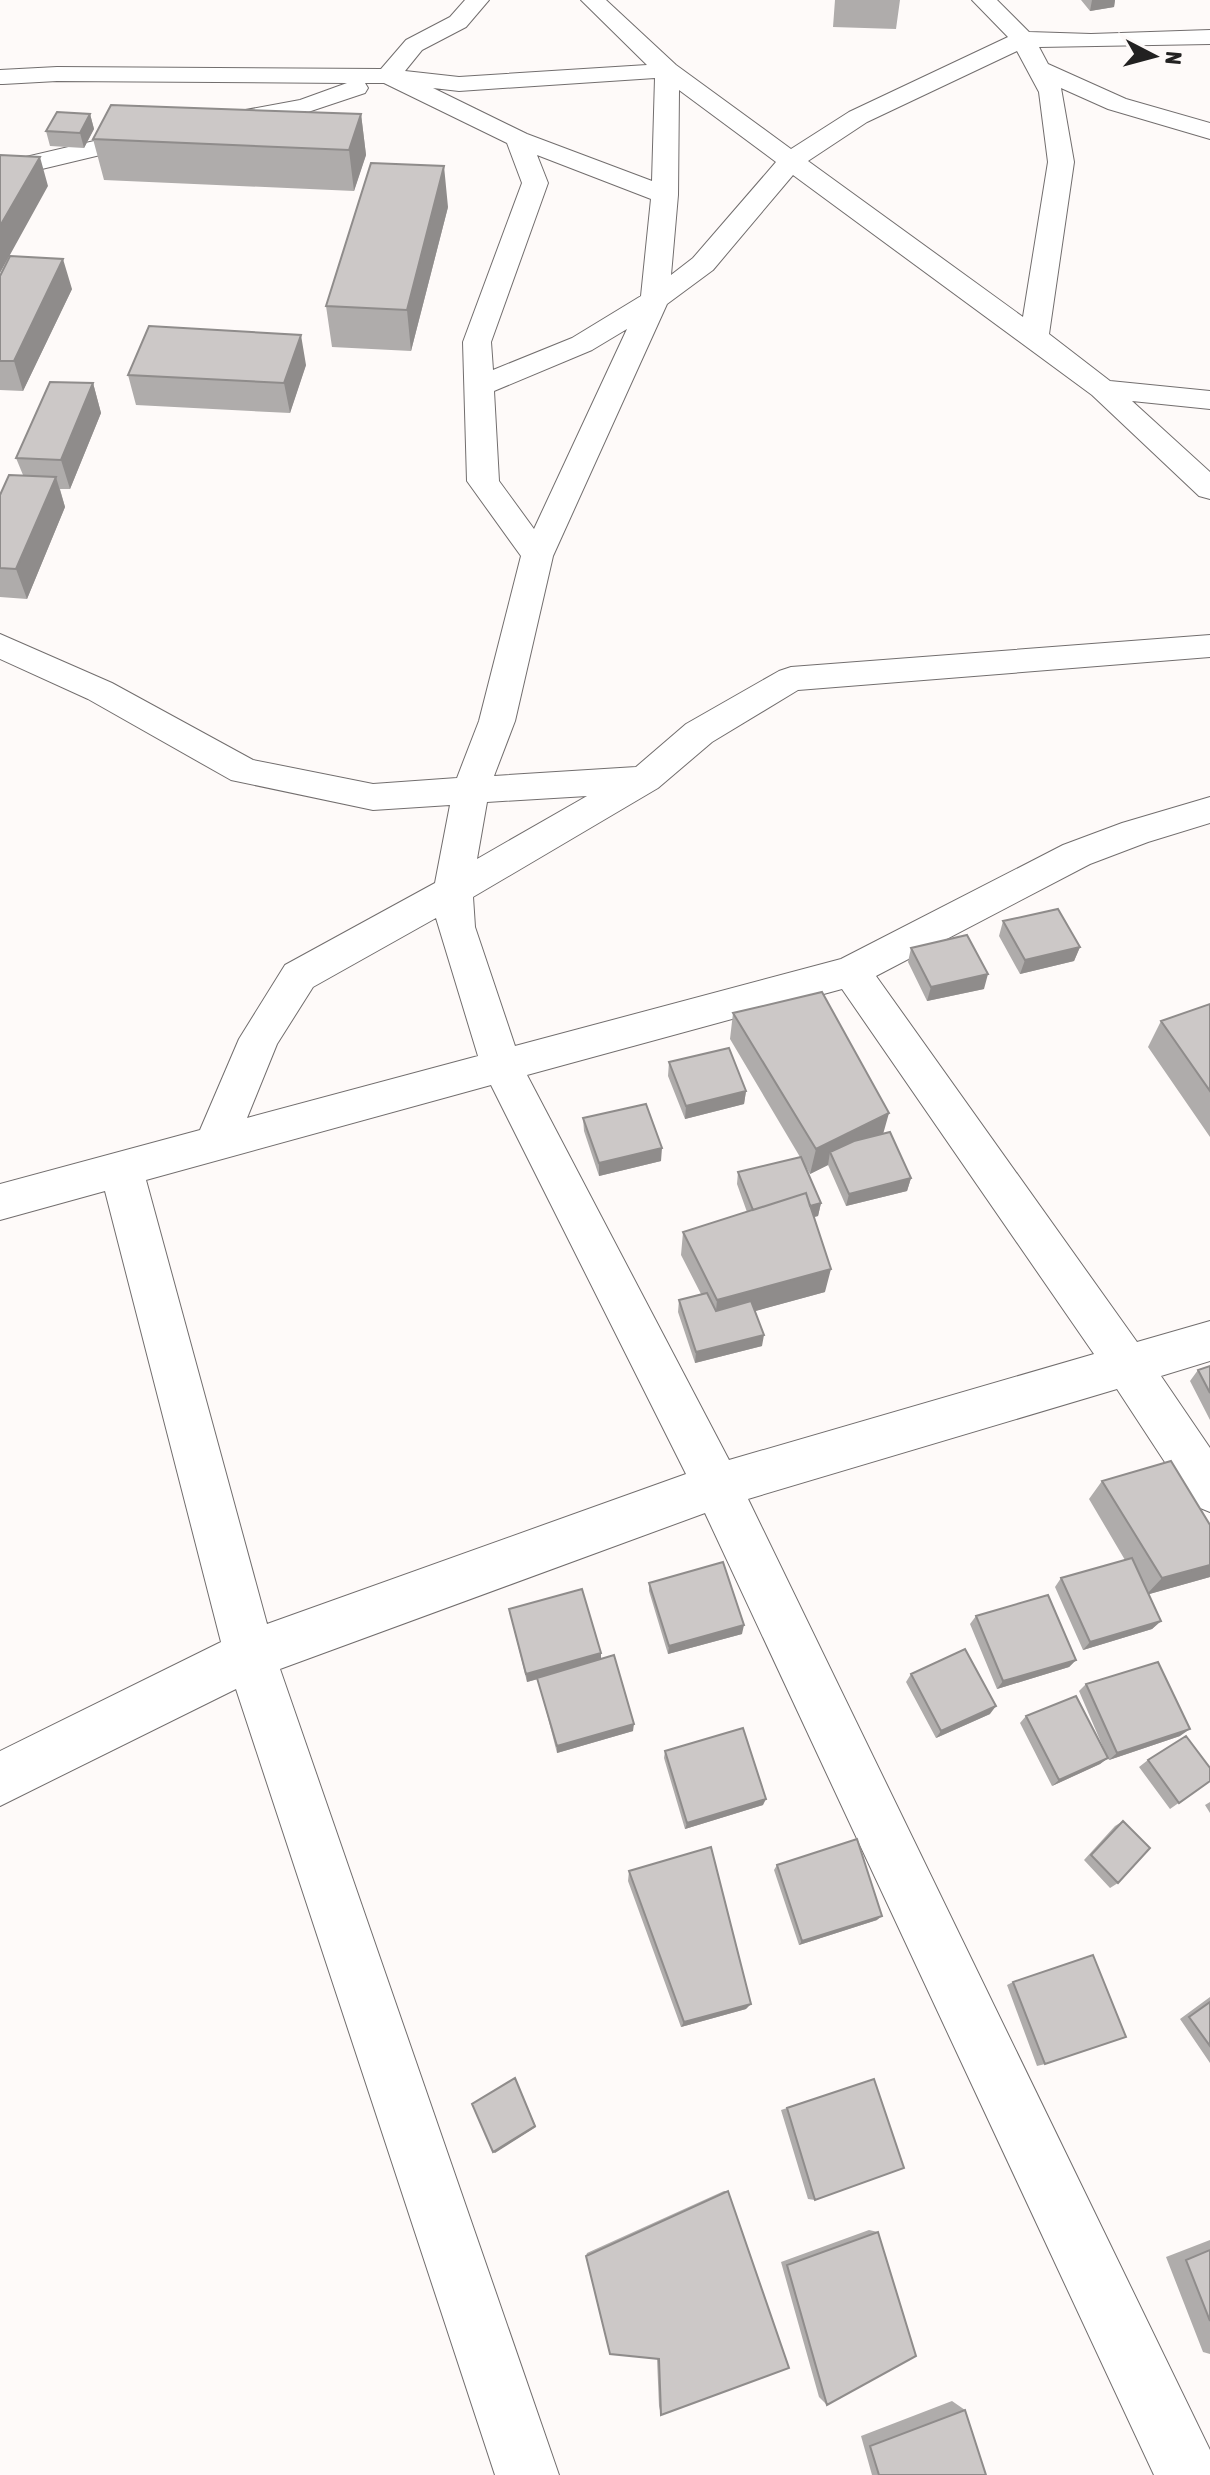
<svg xmlns="http://www.w3.org/2000/svg" width="1210" height="2475" viewBox="0 0 1210 2475" font-family="'Asap Condensed',sans-serif">
	<rect width="100%" height="100%" fill="#fefaf9"/>
	<g fill="none" stroke-linecap="round" stroke-linejoin="round">
		<defs>
			<path id="minor" d="M465,0H489L466,27L422,50L405,71L459,77L647,65L581,0H606L676,65L791,149L849,112L1008,37L972,0H997L1029,32L1091,34L1210,30V44L1039,47L1048,64L1126,99L1210,123V139L1108,109L1061,88L1074,162L1049,334L1110,381L1210,391V409L1132,401L1210,472V499L1199,496L1092,395L793,175L713,270L667,304L553,556L515,721L494,776L636,767L686,724L779,671L791,667L1210,635V657L798,690L712,742L658,788L473,897L475,927L515,1046L841,959L1063,845L1122,823L1210,797V823L1148,842L1090,864L876,976L1137,1342L1210,1321V1361L1161,1376L1210,1448V1512L1193,1505L1117,1389L748,1499L1210,2450V2475H1154L705,1513L280,1669L559,2475H495L236,1689L0,1806V1751L221,1642L105,1191L0,1220V1184L200,1130L239,1039L285,965L435,883L450,805L373,810L231,780L88,699L0,659V634L112,683L253,760L373,784L457,778L479,721L521,556L467,481L463,342L522,183L507,143L384,83H365L368,88L365,93L305,113L217,130L208,127L204,122L208,117L300,100L347,83L57,81L3,84H0V70L57,67L381,69L406,40L450,17ZM1017,51L1039,92L1048,162L1023,317L808,161L867,122ZM655,78L652,181L527,134L433,88L459,91ZM679,90L776,162L693,258L671,275L678,195ZM537,155L651,199L641,296L572,338L493,370L491,342L548,183ZM627,329L534,529L499,481L494,391L592,350ZM587,796L477,859L487,802ZM436,918L478,1056L247,1118L277,1044L313,987ZM842,989L1094,1354L729,1460L527,1075ZM491,1085L686,1474L267,1624L146,1180Z
				M154,127L163,130L167,135L163,140L0,179V163Z"/>
		</defs>
		<use href="#minor" stroke="#726e6e" stroke-width="2"/>
		<use href="#minor" fill="#fff" fill-rule="evenodd"/>
	</g>
	<path fill="#afacab" d="M835,0H900L896,29L833,27Z
		M1081,0H1115L1114,7L1090,11Z
		M90,114L94,129L84,148L50,146L46,131Z
		M361,114L366,155L354,191L104,180L93,139Z
		M448,207L411,351L332,347L326,306Z
		M0,276L72,289L23,391L0,390Z
		M306,365L290,413L136,405L128,375Z
		M93,383L101,413L70,489H60L65,507L27,599L0,597V495L23,475L16,458Z
		M1003,921L1080,947L1074,961L1020,974L999,936Z
		M911,948L984,989L927,1001L908,962Z
		M1210,1004V1137L1148,1047L1161,1021Z
		M733,1013L883,1133L911,1178L907,1191L846,1206L828,1165L810,1174L803,1162L821,1203L818,1216L814,1217L825,1292L755,1311L762,1346L695,1363L678,1312L679,1300L701,1294L681,1255L683,1232L747,1212L737,1184L738,1172L800,1157L730,1039Z
		M669,1062L746,1091L744,1104L685,1119L668,1076Z
		M583,1118L661,1161L599,1176L584,1131Z
		M1210,1366V1420L1190,1381L1198,1370Z
		M1102,1481L1210,1525V1577L1149,1594L1161,1621L1152,1629L1083,1650L1055,1587L1061,1578L1125,1560L1089,1499Z
		M649,1583L742,1634L668,1654L649,1591Z
		M509,1609L601,1659L633,1731L557,1753L538,1679L527,1682Z
		M976,1616L1076,1660L1069,1667L997,1689L970,1624Z
		M911,1674L990,1714L936,1738L906,1682Z
		M1086,1684L1180,1736L1109,1760L1108,1758L1100,1764L1052,1786L1020,1723L1026,1716L1106,1754L1079,1691Z
		M665,1751L763,1805L685,1829L664,1758Z
		M1148,1760L1210,1781L1170,1809L1139,1767Z
		M1210,1802V1813L1205,1805Z
		M1123,1821L1118,1883L1110,1888L1084,1860L1115,1826Z
		M777,1865L877,1920L799,1945L774,1870Z
		M629,1871L746,2009L681,2027L628,1881Z
		M1013,1982L1045,2064L1037,2066L1007,1985Z
		M1210,1997V2063L1180,2019Z
		M874,2079L815,2200L808,2199L781,2110Z
		M724,2191H728L661,2415L659,2406L657,2359L586,2256L587,2253Z
		M869,2230L878,2232L827,2405L819,2397L781,2262Z
		M1210,2240V2354L1203,2352L1166,2257Z
		M952,2401L965,2410L986,2475H872L861,2436Z"/>
	<path fill="#8f8c8b" d="M1092,0H1115L1114,7L1090,11Z
		M90,114L94,129L84,148L80,133Z
		M361,114L366,155L354,191L349,150Z
		M40,157L48,186L0,273V226Z
		M444,166L448,207L411,351L407,310Z
		M63,259L72,289L23,391L14,361Z
		M301,335L306,365L290,413L284,383Z
		M93,383L101,413L70,489L61,460Z
		M56,477L65,507L27,599L16,569Z
		M1080,947L1074,961L1020,974L1025,960Z
		M988,974L984,989L927,1001L931,987Z
		M746,1091L744,1104L685,1119L686,1106Z
		M889,1113L882,1138L830,1152L828,1165L810,1174L816,1149Z
		M662,1148L661,1161L599,1176V1163Z
		M911,1178L907,1191L846,1206L849,1194Z
		M821,1203L818,1216L802,1220L805,1207Z
		M831,1269L825,1292L715,1322L717,1300Z
		M764,1335L762,1346L695,1363L696,1352Z
		M1210,1565V1577L1146,1595L1162,1578Z
		M1161,1621L1152,1629L1083,1650L1090,1642Z
		M744,1625L742,1634L668,1654L669,1646Z
		M601,1653V1661L527,1682L526,1674Z
		M1076,1660L1069,1667L997,1689L1003,1681Z
		M996,1706L990,1714L936,1738L941,1731Z
		M634,1724L633,1731L557,1753V1746Z
		M1190,1729L1180,1736L1109,1760L1117,1753Z
		M1108,1758L1100,1764L1052,1786L1059,1780Z
		M766,1799L763,1805L685,1829L687,1823Z
		M882,1916L877,1920L799,1945L802,1941Z
		M751,2004L746,2009L681,2027L684,2022Z
		M515,2078L536,2127L495,2153L493,2152Z"/>
	<path fill="#ccc8c7" stroke="#8f8c8b" stroke-width="2" d="M111,105L361,114L349,150L93,139Z
		M57,112L90,114L80,133L46,131Z
		M0,155L40,157L0,226Z
		M371,163L444,166L407,310L326,306Z
		M10,256L63,259L14,361H0V276Z
		M149,326L301,335L284,383L128,375Z
		M50,382L93,383L61,460L16,458Z
		M9,475L56,477L16,569L0,568V495Z
		M1058,909L1080,947L1025,960L1003,921Z
		M967,935L988,974L931,987L911,948Z
		M822,992L889,1113L816,1149L733,1013Z
		M1210,1004V1091L1161,1021Z
		M729,1048L746,1091L686,1106L669,1062Z
		M646,1104L662,1148L599,1163L583,1118Z
		M890,1132L911,1178L849,1194L830,1152L854,1141Z
		M801,1157L821,1203L810,1206L806,1193L753,1210L738,1172Z
		M806,1193L831,1269L717,1300L683,1232Z
		M707,1293L716,1311L751,1301L764,1335L696,1352L679,1300Z
		M1210,1366V1393L1198,1370Z
		M1171,1461L1210,1525V1565L1162,1578L1102,1481Z
		M1132,1558L1161,1621L1090,1642L1061,1578Z
		M723,1562L744,1625L669,1646L649,1583Z
		M582,1589L601,1653L526,1674L509,1609Z
		M1048,1595L1076,1660L1003,1681L976,1616Z
		M965,1649L996,1706L941,1731L911,1674Z
		M614,1655L634,1724L557,1746L537,1678Z
		M1158,1662L1190,1729L1117,1753L1086,1684Z
		M1076,1696L1108,1758L1059,1780L1026,1716Z
		M743,1728L766,1799L687,1823L665,1751Z
		M1186,1736L1210,1768V1781L1179,1803L1148,1760Z
		M1123,1821L1150,1848L1118,1883L1091,1855Z
		M857,1839L882,1916L802,1941L777,1865Z
		M711,1847L751,2004L684,2022L629,1871Z
		M1093,1955L1126,2037L1045,2064L1013,1982Z
		M1210,2002V2046L1189,2017Z
		M515,2078L535,2126L493,2152L472,2104Z
		M874,2079L904,2168L815,2200L787,2108Z
		M728,2191L789,2368L661,2415L659,2359L610,2354L586,2256Z
		M878,2232L916,2356L827,2405L787,2265Z
		M1210,2250V2321L1186,2260Z
		M965,2410L986,2475H879L870,2446Z"/>
	<g transform="translate(1154 56) rotate(96)" stroke="#fefaf9" stroke-width="6" paint-order="stroke">
	<path d="M0-6L14 30L0 20L-14 30Z" fill="#222121"/>
	<text y="-12" font-size="22" font-weight="bold" text-anchor="middle" fill="#222121">N</text>
	</g>
</svg>
